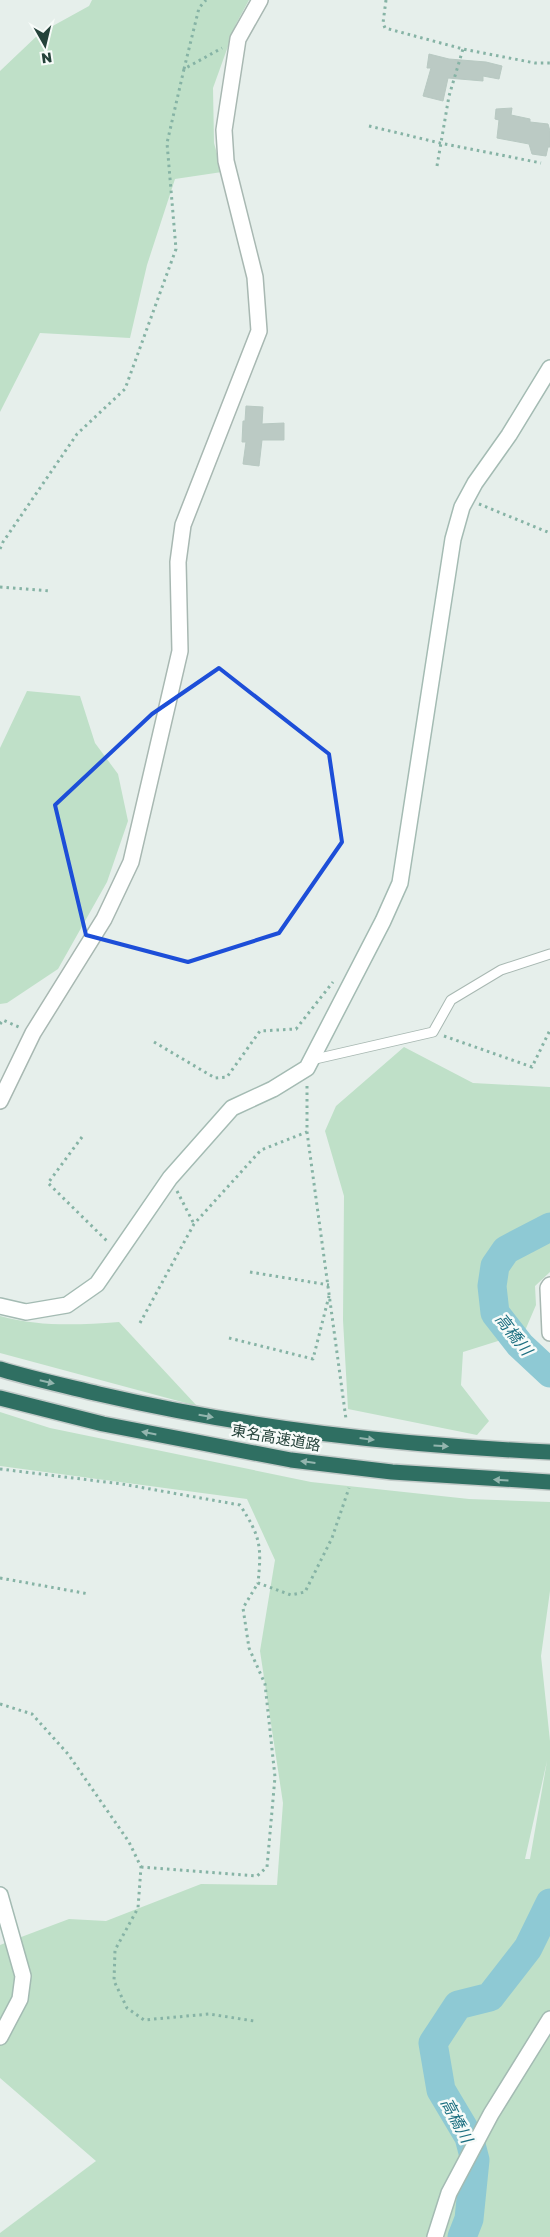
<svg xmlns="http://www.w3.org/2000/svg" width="550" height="2237" viewBox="0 0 550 2237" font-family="'Golos Text','Noto Sans JP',sans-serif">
	<rect width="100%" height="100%" fill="#e6efeb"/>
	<path fill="#bfe0c8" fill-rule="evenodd" d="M92,0H249L236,24L213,88L214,143L222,172L175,179L147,265L130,338L40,333L0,412V71L40,33L89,6Z
		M27,691L80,696L95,743L118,774L128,821L107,882L58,969L7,1003L0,1004V748Z
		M404,1047L473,1083L550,1087V1272L535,1286L536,1305L524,1333L463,1352L461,1385L489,1421L477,1435L348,1409L343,1320L344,1196L325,1131L336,1106Z
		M0,1316C41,1327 77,1325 119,1322L197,1406L0,1353Z
		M0,1412L50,1428L311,1482L469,1499L550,1502V1591L541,1656L550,1741V2237H0V2233L96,2161L0,2078V1945L69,1919L106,1921L201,1884L277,1885L283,1803L260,1651L275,1560L247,1499L0,1466ZM547,1761L530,1859H525Z"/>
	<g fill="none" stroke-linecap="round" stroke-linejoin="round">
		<path stroke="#8ec9d4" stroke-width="29" d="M550,1227L506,1250L495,1266L492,1286L495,1313L520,1345L550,1373
			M462,2237L469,2219L475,2160L469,2137L441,2090L433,2043L458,2005L490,1997L528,1948L550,1903"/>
	</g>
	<path fill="#bbcac4" stroke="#b8c9c2" d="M429,54L449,59L486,62L502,66L499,79L483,76V81L448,78L443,101L423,96L431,68H427Z
		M512,108L511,115L530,119V122L548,124L550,131V147H548L546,156L532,154L529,144L497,138L499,120L495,119L496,109Z
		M246,406L263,407L262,424L284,423V440H262L259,466L243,464L246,442H242L243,421H245Z"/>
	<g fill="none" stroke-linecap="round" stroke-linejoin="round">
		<defs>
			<path id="lane" d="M311,1060L433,1032L451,1000L501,970L550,954"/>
			<path id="street" d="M0,1101L33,1033L104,919L131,862L180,651L178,562L183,525L259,331L255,277L226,161L224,130L238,39L260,0
				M550,1285L548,1288L550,1333"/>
			<path id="secondary" d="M0,1306L26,1312L67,1305L97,1284L170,1178L232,1108L273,1089L307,1068L383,921L400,883L453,539L462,507L475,483L509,435L550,368
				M0,1895L23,1976L20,1999L0,2037
				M435,2237L449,2193L491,2114L550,2019"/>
			<path id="highway" d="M0,1369C33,1379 66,1386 99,1394C250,1429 396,1445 550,1452
				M0,1398L103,1424L291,1460L392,1472L550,1482"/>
		</defs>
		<use href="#lane" stroke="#a8b8b2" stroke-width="11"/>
		<use href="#street" stroke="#a8b8b2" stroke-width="18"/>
		<use href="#secondary" stroke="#a4bbb3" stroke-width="18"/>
		<use href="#highway" stroke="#c2cac8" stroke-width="18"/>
		<path stroke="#86b3a5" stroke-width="3" stroke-dasharray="2.5 4" stroke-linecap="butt" d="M386,0L383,23L385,28L463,49L535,63H550
			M184,69L199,8L206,0
			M369,126L440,143L541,163
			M437,166L449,96L463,49
			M479,504L550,533
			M0,549L3,542L77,434L125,389L176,249L167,143L184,69L222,48
			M0,587L50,591
			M0,1024L3,1020L21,1028
			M444,1036L532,1067L550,1030
			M154,1042L215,1078L227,1077L260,1031L296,1029L333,982
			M307,1086V1132L346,1419
			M82,1137L48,1183L108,1242
			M177,1191L194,1224
			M250,1272L329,1285
			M140,1323L194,1224L261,1150L307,1132
			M229,1338L313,1359L329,1296
			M0,1469L122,1484L240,1505C260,1536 262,1545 258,1583L291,1595L305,1592L332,1538L349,1488
			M0,1578L89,1594
			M0,1704L32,1714L68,1754L129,1842L141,1867L138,1908L115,1950L114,1981L127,2008L144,2020L209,2014L254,2021
			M141,1867L257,1876L267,1867L275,1777L265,1684L249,1648L243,1608L258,1583"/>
		<use href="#lane" stroke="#fff" stroke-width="9"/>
		<use href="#street" stroke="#fff" stroke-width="15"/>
		<use href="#secondary" stroke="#fff" stroke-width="15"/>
		<use href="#highway" stroke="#2f6f62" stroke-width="15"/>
	</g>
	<defs><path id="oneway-solid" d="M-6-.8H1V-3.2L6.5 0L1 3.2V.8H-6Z" transform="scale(1.25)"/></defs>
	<g fill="#93b5ae">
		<use href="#oneway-solid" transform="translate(47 1382) rotate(13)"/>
		<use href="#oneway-solid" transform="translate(206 1416) rotate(10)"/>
		<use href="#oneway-solid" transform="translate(149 1433) rotate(-169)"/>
		<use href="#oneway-solid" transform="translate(367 1439) rotate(7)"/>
		<use href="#oneway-solid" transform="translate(441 1446) rotate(4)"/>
		<use href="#oneway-solid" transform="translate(308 1462) rotate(-173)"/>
		<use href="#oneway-solid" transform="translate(501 1480) rotate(-177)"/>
	</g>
	<path fill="none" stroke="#1d4ed8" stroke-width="4" stroke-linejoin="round" d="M219,668L329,754L342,842L279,933L188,962L86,935L55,805L152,714Z"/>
	<g text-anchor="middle" stroke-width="5" stroke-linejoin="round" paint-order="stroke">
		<g font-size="15" fill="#24423a" stroke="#f7fbf9">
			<text transform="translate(276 1438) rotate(10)" y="5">東名高速道路</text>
		</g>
		<g font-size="16" font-style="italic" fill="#1c6f80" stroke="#f7fbf9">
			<text transform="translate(514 1334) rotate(52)" y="6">高橋川</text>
			<text transform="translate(457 2120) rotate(62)" y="6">高橋川</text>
		</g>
	</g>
	<g transform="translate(45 45) rotate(172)" stroke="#f7fbf9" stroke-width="4" paint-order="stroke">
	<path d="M0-4L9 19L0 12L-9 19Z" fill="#24423a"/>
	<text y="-8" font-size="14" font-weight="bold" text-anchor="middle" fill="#24423a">N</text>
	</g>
</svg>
